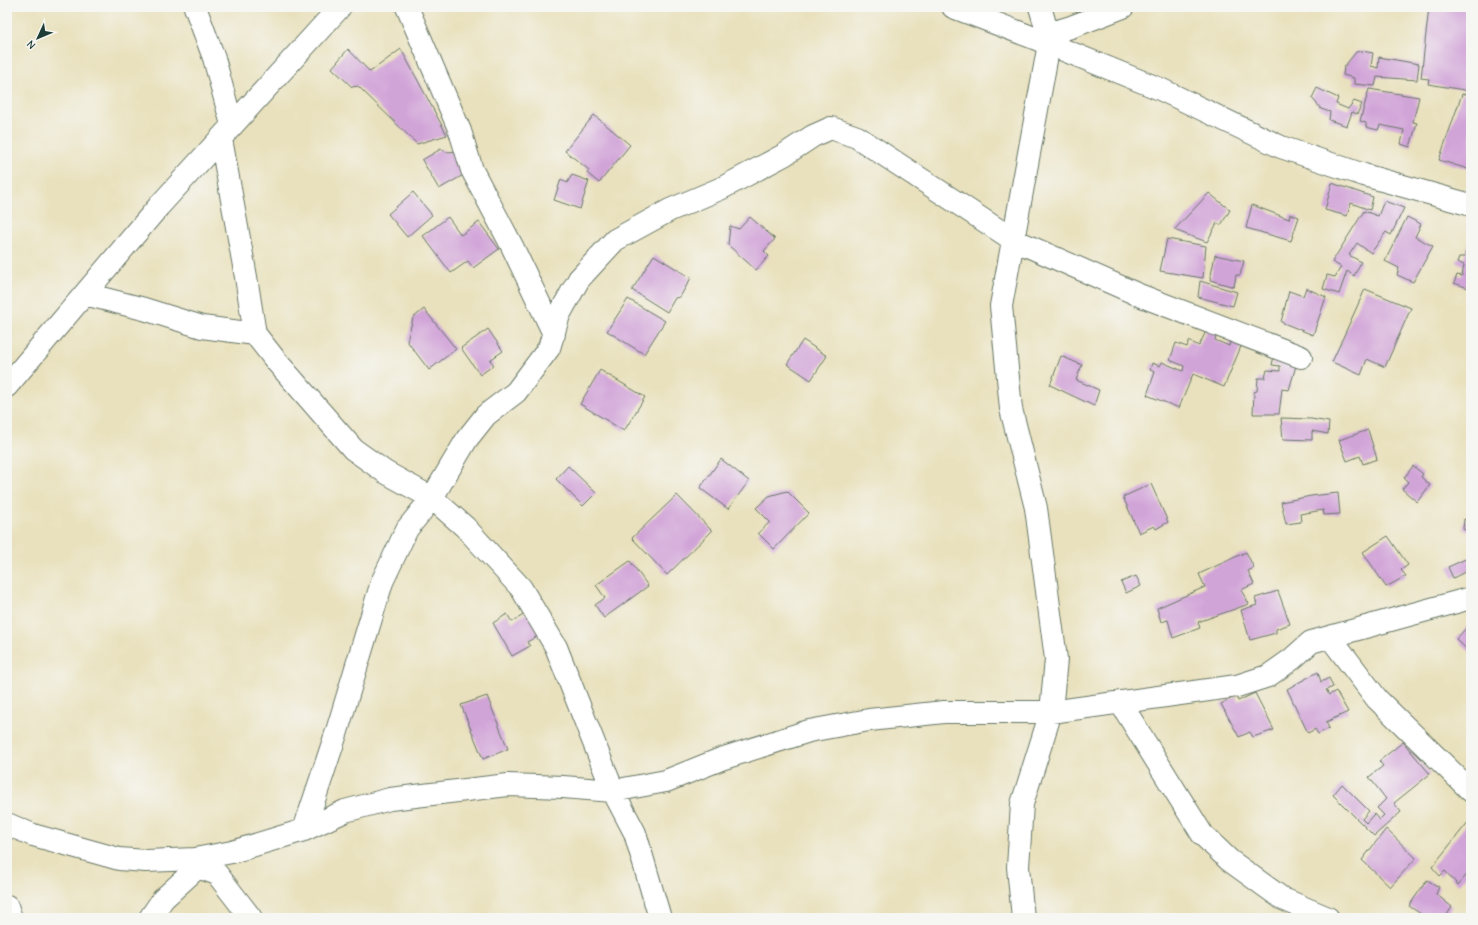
<svg xmlns="http://www.w3.org/2000/svg" width="1478" height="925" viewBox="0 0 1478 925" font-family="'Comic Neue',sans-serif">
	<rect width="100%" height="100%" fill="#f6f6f2"/>
	<filter id="ink" filterUnits="userSpaceOnUse"><feTurbulence type="fractalNoise" baseFrequency=".025" numOctaves="2"/><feDisplacementMap in="SourceGraphic" scale="8" xChannelSelector="R" yChannelSelector="G"/><feConvolveMatrix kernelMatrix="1 2 1 2 8 2 1 2 1" color-interpolation-filters="sRGB"/></filter>
	<filter id="wash" filterUnits="userSpaceOnUse"><feTurbulence type="fractalNoise" baseFrequency=".012" numOctaves="4" result="noise"/><feDisplacementMap in="SourceGraphic" scale="16" xChannelSelector="R" yChannelSelector="G"/><feGaussianBlur stdDeviation="0.9" result="paint"/><feColorMatrix in="noise" values="0 0 0 0 0 0 0 0 0 0 0 0 0 0 0 0 0 1.4 0 .05"/><feComposite in="paint" operator="in"/></filter>
	<g filter="url(#wash)">
		<rect width="100%" height="100%" fill="#e9e1bd"/>
		<g id="blocks">
			<path fill="#d1a4d8" d="M1429,7H1471L1470,91L1428,84L1429,79L1421,78Z
				M348,49L370,72L401,49L447,135L417,144L358,86L352,87L332,68Z
				M1362,51L1373,53L1371,66L1378,68L1379,57L1419,64L1417,80L1377,77L1375,86L1354,84V78L1343,75L1344,67L1356,52Z
				M1317,88L1338,98L1336,104L1348,109L1354,101L1362,104L1357,114L1352,112L1347,126L1329,120L1330,112L1321,109L1312,98Z
				M1369,89L1419,97L1413,122L1417,123L1410,147L1401,144L1404,130L1380,125L1378,130L1366,127V123L1360,121Z
				M1462,94L1471,95V170L1439,160Z
				M594,115L630,145L599,183L587,173L589,170L565,151Z
				M441,149L446,152L461,151L472,170L439,189L422,160Z
				M572,175L589,181L580,209L554,200L561,179L567,183Z
				M1332,183L1373,197L1370,210L1351,203L1347,216L1325,210Z
				M413,192L432,215L407,237L388,214Z
				M1209,193L1230,210L1221,225L1217,223L1207,242L1174,230Z
				M1384,201L1404,208L1391,235L1386,232L1371,253L1357,243L1349,255L1361,262L1354,276L1347,271L1339,294L1323,289L1327,275L1335,277L1341,267L1332,262L1364,211L1378,216Z
				M1252,205L1289,219L1290,214L1299,217L1291,241L1246,228Z
				M448,217L461,235L479,222L499,249L473,268L468,261L451,273L423,236Z
				M750,217L775,239L764,251L769,256L756,270L728,245L730,226L739,229Z
				M1407,217L1421,224L1415,237L1433,246L1413,282L1397,275L1399,268L1385,261Z
				M1167,239L1206,246L1203,278L1160,271Z
				M1469,243H1471V289L1454,283L1457,275L1462,276L1464,265L1457,262L1459,257H1464Z
				M654,255L691,278L680,297L675,298L667,312L632,290Z
				M1215,255L1244,261L1240,275H1236L1234,287L1210,280Z
				M1200,281L1237,292L1233,306L1198,297Z
				M1306,288L1326,297L1313,335L1281,322L1289,291L1303,296Z
				M1365,289L1411,308L1385,367L1367,359L1361,375L1332,362Z
				M628,299L665,321L644,354L607,331Z
				M424,309L456,349L429,370L407,341L413,318Z
				M488,329L503,351L490,360L494,365L480,375L461,348Z
				M1207,329L1217,332L1215,340L1229,346L1231,339L1242,344L1224,387L1193,374L1179,408L1147,395L1155,372L1150,370L1152,363L1160,366L1162,362L1183,371L1184,366L1170,360L1176,343L1187,347L1189,341L1199,346Z
				M803,340L827,356L811,380L787,364Z
				M1275,351L1298,359L1289,390L1282,389L1279,414H1253L1254,392L1257,391L1258,378H1265L1267,370L1280,371V366L1272,365Z
				M1061,356L1082,365L1076,380L1099,390L1094,406L1050,385Z
				M600,370L645,397L624,431L580,404Z
				M1281,418L1311,419L1329,422L1328,434L1312,431V440L1283,439Z
				M1368,430L1377,459L1363,464L1360,456L1347,461L1339,440Z
				M721,459L749,481L728,509L700,488Z
				M568,466L596,493L583,506L556,479Z
				M1413,466L1423,474L1421,477L1430,485L1417,502L1402,489L1408,482L1404,478Z
				M1151,484L1168,522L1156,529L1154,526L1139,533L1123,497Z
				M787,491L809,513L774,549L758,533L770,522L756,508L769,496Z
				M1338,493L1340,514L1324,515L1323,510L1300,514L1301,522L1286,524L1281,502L1311,496Z
				M677,495L712,531L667,575L632,538Z
				M1464,519L1471,522V533L1463,529Z
				M1388,536L1408,565L1401,570L1406,576L1386,587L1363,552Z
				M1246,552L1254,568L1248,571L1254,584L1241,590L1249,604L1198,622L1200,628L1173,638L1168,620L1161,622L1157,608L1205,587L1199,574Z
				M1470,557L1471,559V569L1453,578L1448,567Z
				M630,561L648,586L604,618L595,605L605,598L596,585Z
				M1136,576L1141,586L1126,593L1121,582Z
				M1278,591L1290,624L1276,629V633L1250,640L1241,610L1257,605L1255,598Z
				M530,611L543,633L527,642L530,646L512,656L493,623L507,614L512,622Z
				M1471,623V653L1456,639Z
				M1318,672L1321,682L1329,678L1333,687L1326,690L1329,695L1336,691L1348,712L1326,722L1329,728L1318,734L1315,729L1308,733L1287,689Z
				M1255,693L1274,730L1253,737L1250,732L1239,737L1221,704L1236,696L1238,701Z
				M487,696L508,749L483,759L461,705Z
				M1403,742L1430,774L1394,803L1401,812L1374,836L1333,795L1342,784L1369,811L1362,819L1366,823L1374,814L1379,820L1384,815L1377,808L1386,799L1369,777L1383,766L1379,761Z
				M1469,821L1471,823V870L1458,885L1445,871L1440,876L1432,867Z
				M1386,829L1416,858L1390,887L1362,860Z
				M1427,880L1439,887L1436,894L1452,907L1445,918H1427L1409,906Z"/>
		</g>
	</g>
	<g filter="url(#ink)">
		<use href="#blocks" fill-opacity="0" stroke="#667664" stroke-width="1"/>
		<g fill="none" stroke-linecap="round" stroke-linejoin="round">
			<defs>
				<path id="minor" d="M195,7L214,58L232,125
					M407,7L460,131L472,170L512,246L554,334
					M1048,34L1071,27L1123,7
					M221,139L246,277L255,334L277,362L353,449L385,472L432,498L465,527L521,588L556,647L613,791L635,833L660,918
					M85,294L144,309L202,327L255,334
					M7,386L159,206L340,7
					M1330,637L1377,699L1471,791
					M1120,702L1202,834L1229,860L1283,899L1328,918
					M7,824L33,835L119,859L146,861L195,859L232,852L304,830L345,811L390,799L508,785L563,787L613,791L666,781L721,759L809,731L869,720L944,712H1051L1237,686L1268,676L1292,659L1311,642L1471,598
					M304,830L337,731L382,582L407,529L432,498L467,439L486,415L516,392L549,348L559,315L579,279L615,240L670,210L722,188L784,155L813,136L831,128L857,137L1012,239L1139,295L1301,357
					M195,859L198,867L217,874L251,918
					M150,918L163,899L198,867
					M1023,918L1018,867L1022,804L1051,712L1056,659L1036,508L1011,409L1001,306L1049,44L1048,34L1040,7"/>
				<path id="tertiary" d="M953,7L1034,38L1160,89L1281,147L1364,175L1471,205
					M7,906L11,918"/>
			</defs>
			<use href="#minor" stroke="#667664" stroke-width="24"/>
			<use href="#tertiary" stroke="#667664" stroke-width="24"/>
			<use href="#minor" stroke="#fff" stroke-width="22"/>
			<use href="#tertiary" stroke="#fff" stroke-width="22"/>
		</g>
	</g>
	<rect width="1478" height="925" fill="none" stroke="#f6f6f2" stroke-width="24"/>
	<g transform="translate(38 38) rotate(226)" stroke="#f6f6f2" stroke-width="3" paint-order="stroke">
	<path d="M0-3L7 15L0 10L-7 15Z" fill="#1f3d34"/>
	<text y="-6" font-size="11" font-weight="bold" text-anchor="middle" fill="#1f3d34">N</text>
	</g>
</svg>
